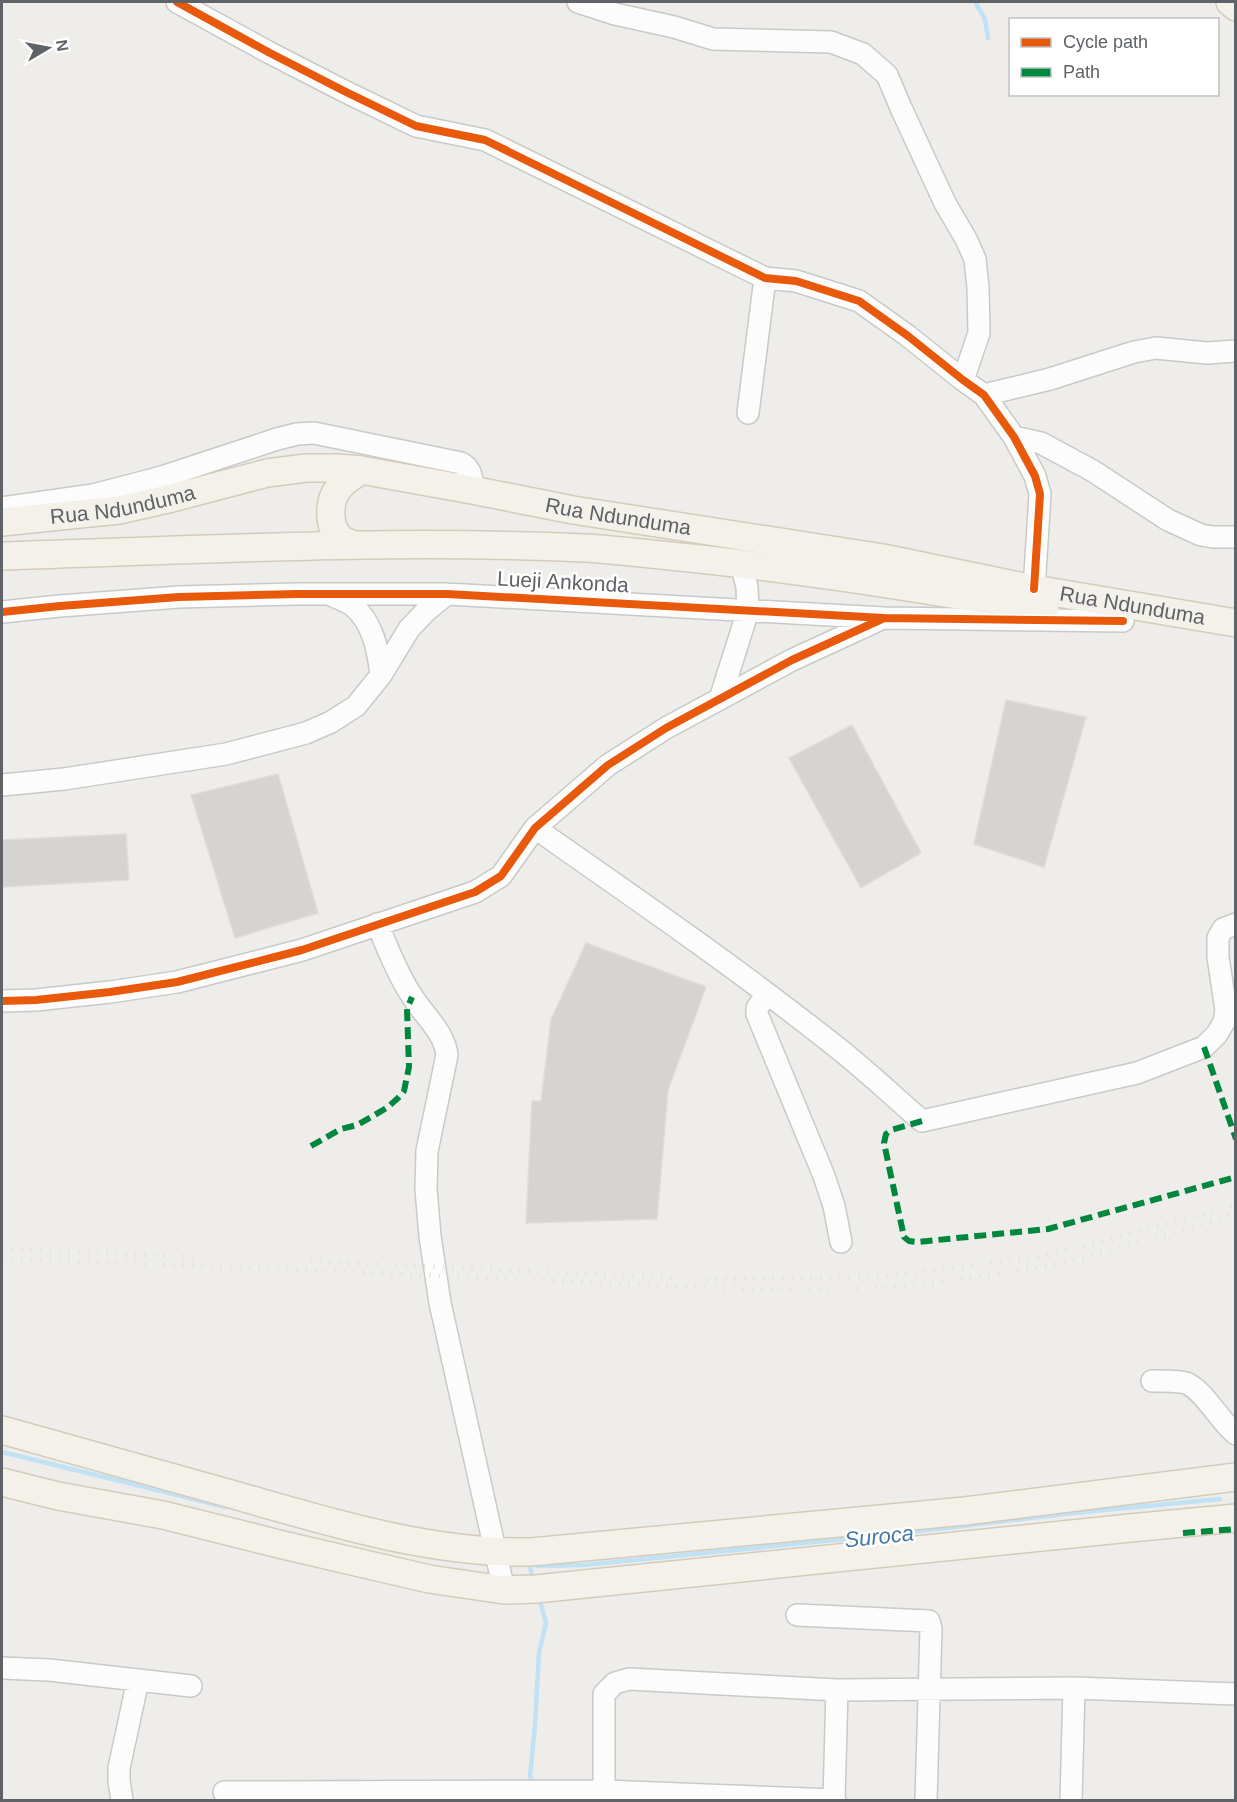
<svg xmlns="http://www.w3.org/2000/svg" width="1237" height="1802" viewBox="0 0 1237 1802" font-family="Helvetica,sans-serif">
	<rect width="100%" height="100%" fill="#eeedea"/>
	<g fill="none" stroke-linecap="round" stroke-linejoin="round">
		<path stroke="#c1e1f5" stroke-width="4.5" d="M975,2L985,19L988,38
			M2,1452L226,1507
			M529,1565L534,1580
			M537,1566L584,1565L886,1535L1074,1513L1220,1499
			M533,1786L530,1776L535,1725L539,1653L546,1623L539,1597"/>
	</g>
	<path fill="#d5d4d3" stroke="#dedcda" stroke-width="1.5" d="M1006,700L1086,717L1044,867L974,844Z
		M852,725L921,853L861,888L789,758Z
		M278,774L318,913L235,938L191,795Z
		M126,834L129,880L2,887V840Z
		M586,943L706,987L668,1090L657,1219L526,1223L532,1101H541L551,1020Z"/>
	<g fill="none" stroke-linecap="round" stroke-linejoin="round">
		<defs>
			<path id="minor" d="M177,2L270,53L344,91L416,126L485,140L765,278L796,281L859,301L908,336L963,380L984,395L1014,437L1035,476L1040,494L1034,589
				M578,2L615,14L674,27L713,39L831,42L863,54L887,75L901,108L945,203L966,239L975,259L978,287L979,333L963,380
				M984,395L1050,379L1134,352L1156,348L1207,353L1236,351
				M748,413L765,278
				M1014,437L1041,443L1093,471L1168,520L1201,535L1213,537H1236
				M2,508L93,495L162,477L277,439L297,434L314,433L461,463C472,469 473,479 472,490
				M331,595C337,598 346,601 352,605C373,622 378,650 381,675
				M2,612L60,606L179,597L298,594H447L884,618L1123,621
				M720,699L748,611L747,587L741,563
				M2,785L64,779L226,754L306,733L331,722L356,706L381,675L409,629L427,610L447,594
				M535,828C638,900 741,971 839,1049C868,1072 894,1097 922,1121L1137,1073L1204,1047L1217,1034L1224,1022L1226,1010L1218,957V938L1223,929L1236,924
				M377,924C388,948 397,974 412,996C424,1016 444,1031 447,1055L427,1151L426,1189L430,1236L440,1303L504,1590
				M767,994L757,1008V1014L824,1176L834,1206L841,1242
				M2,1001L36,1000L110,992L177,982L302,950L475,892L501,876L535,828L608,765L666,728L792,660L881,619
				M1152,1381C1163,1381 1176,1380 1186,1383C1204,1390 1220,1422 1236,1434
				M797,1615L929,1621L931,1629L926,1800
				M2,1668L49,1670L191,1686
				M604,1791V1694L615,1683L629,1679L837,1690L1074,1688L1236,1694
				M224,1792L604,1791L835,1800
				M122,1800L119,1781V1768L138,1680
				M834,1800L837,1690
				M1071,1800L1074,1688"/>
			<g id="major">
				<path d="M1230,2L1236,7"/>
				<path id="s1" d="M2,522L119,510L172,498L267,473L306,468H337L361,470L472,490L573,510L883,558L1034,589L1236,623"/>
				<path d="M354,545C350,543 345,542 341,539C328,528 328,502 338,489C343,481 353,476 361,470"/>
				<path d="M2,556C196,550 391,539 586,548C614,550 642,553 670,556C795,568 920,589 1045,609"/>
				<path d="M2,1430C80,1452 159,1474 238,1496C331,1523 434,1554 531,1552L965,1511L1236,1477"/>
				<path d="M2,1482L58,1496L163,1515L283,1545L429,1579L504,1590L536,1589L1130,1528L1236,1518"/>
			</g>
		</defs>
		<use href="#minor" stroke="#c9c9c9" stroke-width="24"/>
		<use href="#major" stroke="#d4ccba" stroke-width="30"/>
		<use href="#minor" stroke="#fcfcfc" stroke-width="21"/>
		<use href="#major" stroke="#f3f1ea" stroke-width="27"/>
		<path stroke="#e4e4e3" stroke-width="4.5" stroke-dasharray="1.5 8" stroke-linecap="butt" d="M2,1249L202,1257
			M2,1259L281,1269L691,1287L762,1289L870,1288L929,1284L1036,1268L1077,1260L1213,1221L1236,1213
			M310,1261L676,1278
			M706,1279L877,1277L1041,1257L1200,1215L1236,1204"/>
		<path stroke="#00873e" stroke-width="6" stroke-dasharray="12 6" stroke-linecap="butt" d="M1204,1047L1236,1139
			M922,1121L891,1130L886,1134L884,1143L904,1237L909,1241L917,1242L1048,1229L1236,1177
			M311,1146L341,1129L357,1125L373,1116L388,1107L398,1098L404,1091L409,1067L407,1009L412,997
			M1183,1533L1236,1529"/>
		<defs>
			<path id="cycleway" d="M177,2L270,53L344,91L416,126L485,140L765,278L796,281L859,301L908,336L963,380L984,395L1014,437L1035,476L1040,494L1034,589
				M2,612L60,606L179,597L298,594H447L884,618L1123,621
				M2,1001L36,1000L110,992L177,982L302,950L475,892L501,876L535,828L608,765L666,728L792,660L882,619"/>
		</defs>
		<use href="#cycleway" stroke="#fff" stroke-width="11"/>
		<use href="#cycleway" stroke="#e8590c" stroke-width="8"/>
	</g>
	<g text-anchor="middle" stroke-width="5" stroke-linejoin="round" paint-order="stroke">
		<g font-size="21" fill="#5f6367" stroke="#fff">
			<text dy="7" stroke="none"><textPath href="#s1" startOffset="122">Rua Ndunduma</textPath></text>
			<text dy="7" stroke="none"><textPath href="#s1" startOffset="626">Rua Ndunduma</textPath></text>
			<text transform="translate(563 582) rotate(3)" y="7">Lueji Ankonda</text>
			<text dy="7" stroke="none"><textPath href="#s1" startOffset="1148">Rua Ndunduma</textPath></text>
		</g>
		<g font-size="22" font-style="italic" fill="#4778a4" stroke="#fff">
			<text transform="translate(879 1536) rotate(-6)" y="8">Suroca</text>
		</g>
	</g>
	<rect width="1237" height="1802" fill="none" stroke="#5f6367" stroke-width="6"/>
	<rect x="1009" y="18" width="210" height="78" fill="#ffffff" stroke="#bfc1c2" stroke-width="1.5"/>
	<rect x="1021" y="38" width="30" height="9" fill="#e8590c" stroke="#bfc1c2" stroke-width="1.5"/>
	<text x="1063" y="48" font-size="18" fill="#5f6367">Cycle path</text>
	<rect x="1021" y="68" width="30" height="9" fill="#00873e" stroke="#bfc1c2" stroke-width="1.5"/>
	<text x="1063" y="78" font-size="18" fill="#5f6367">Path</text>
	<g transform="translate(48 48) rotate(80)" stroke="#ffffff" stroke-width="4.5" paint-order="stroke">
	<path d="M0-4.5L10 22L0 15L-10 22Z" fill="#5f6367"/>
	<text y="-9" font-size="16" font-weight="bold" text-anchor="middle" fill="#5f6367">N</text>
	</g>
</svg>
